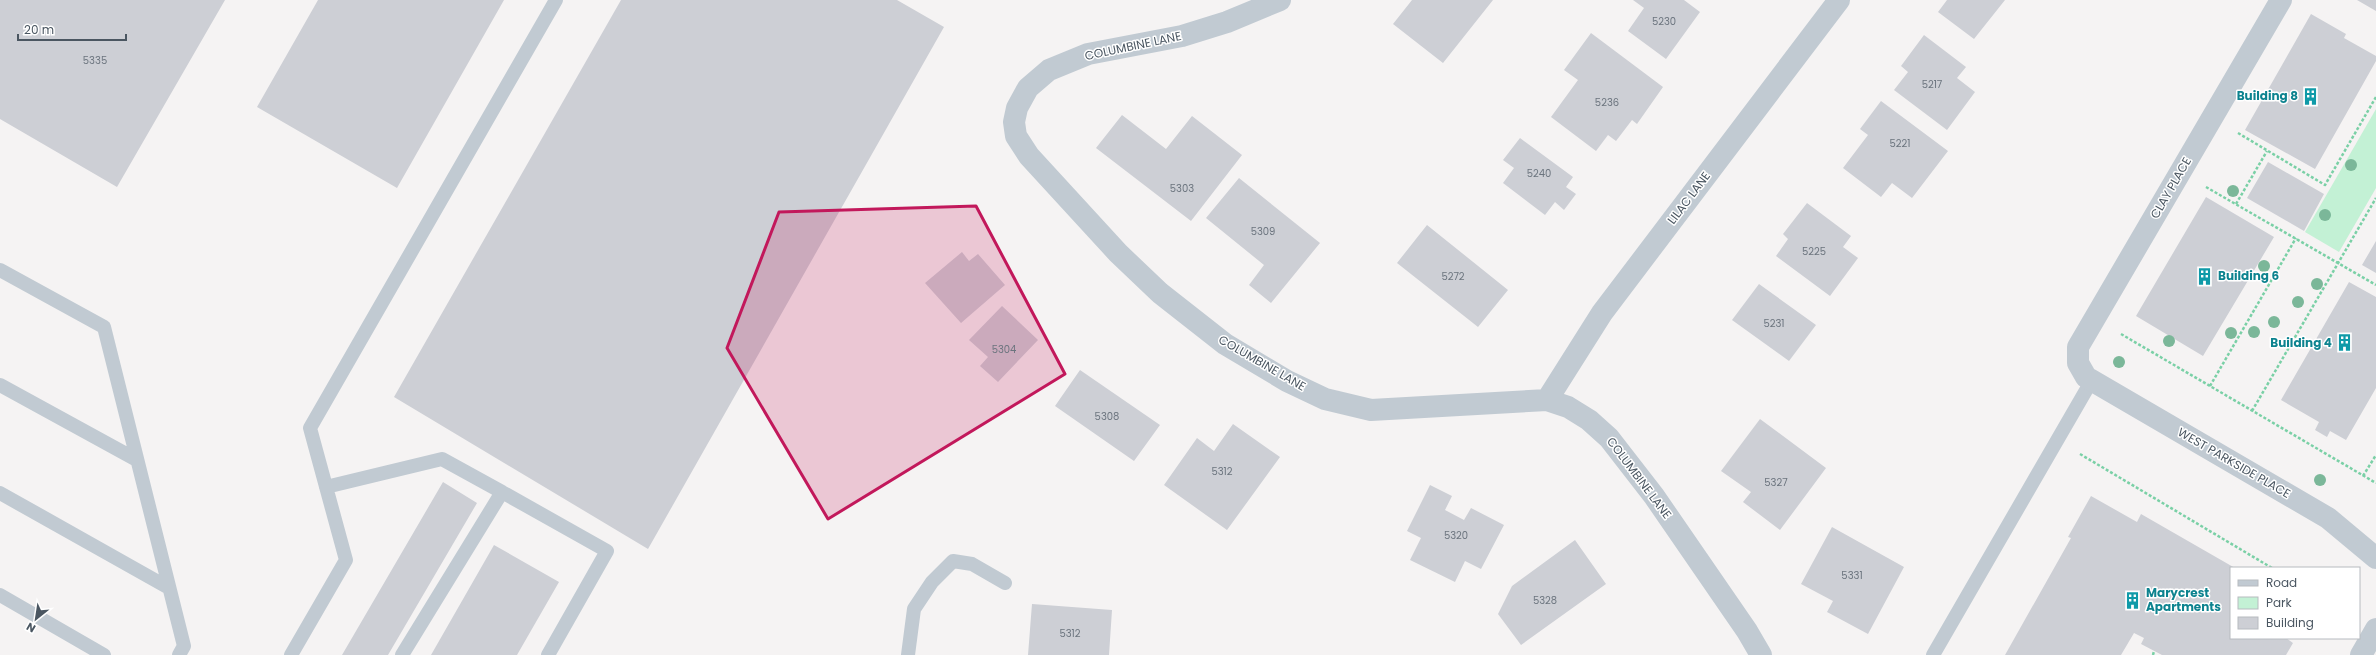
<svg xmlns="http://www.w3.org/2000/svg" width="2376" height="655" viewBox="0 0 2376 655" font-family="Poppins,sans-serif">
	<rect width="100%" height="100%" fill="#f5f3f3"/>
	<path fill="#c3f1d5" d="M2376,109V188L2339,252L2305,232Z"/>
	<path fill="#cdcfd5" d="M0,0H225L117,187L0,119Z
		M318,0H504L397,188L257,107Z
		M621,0H897L944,27L648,549L394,397Z
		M1412,0H1493L1443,63L1393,24Z
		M1633,0H1684L1700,12L1666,59L1628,31L1644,8Z
		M1947,0H2005L1974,39L1938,12Z
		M2357,0H2376V11Z
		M2311,14L2346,34L2344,38L2376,56V61L2315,169L2245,130Z
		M1591,33L1663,87L1637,124L1632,120L1616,141L1608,135L1596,151L1551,117L1578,80L1564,70Z
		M1924,35L1966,67L1957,78L1975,92L1947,130L1894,90L1908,72L1901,66Z
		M1881,101L1948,151L1912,198L1892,183L1881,197L1843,168L1868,135L1860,129Z
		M1122,115L1166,149L1192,116L1242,155L1191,221L1096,148Z
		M1520,138L1573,177L1566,187L1576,194L1564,210L1555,202L1545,215L1503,183L1514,168L1503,160Z
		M2268,162L2324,194L2304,231L2247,198Z
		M1239,178L1320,243L1271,303L1249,285L1264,265L1206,218Z
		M2206,197L2274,237L2203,356L2136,316Z
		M1807,203L1851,236L1843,247L1858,258L1830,296L1776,256L1788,239L1783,234Z
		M1427,225L1508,290L1478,327L1397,263Z
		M2376,241V273L2362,265Z
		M962,252L969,261L978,254L1005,285L961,323L925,283Z
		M2349,282L2376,297V388L2346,440L2330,431L2327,437L2315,430L2319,422L2281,400Z
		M1759,284L1816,325L1789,361L1732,320Z
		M1002,306L1038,340L998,382L980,366L988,357L969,340Z
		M1080,370L1160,425L1134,461L1055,406Z
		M1760,419L1826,468L1780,530L1743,502L1751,492L1721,471Z
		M1233,424L1280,457L1227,530L1164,485L1197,438L1214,451Z
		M443,482L477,503L388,655H342Z
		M1430,485L1452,496L1445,510L1464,520L1471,508L1504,525L1481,569L1465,561L1455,582L1410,560L1421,538L1407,531Z
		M2091,496L2137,522L2141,514L2235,568H2231V638H2286L2293,643L2286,655H2162L2141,644L2144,638L2134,633L2121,655H2005L2071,538L2068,537Z
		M1832,527L1904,567L1868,634L1827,612L1833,601L1801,584Z
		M1575,540L1606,584L1521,645L1498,614L1512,586Z
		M494,545L559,582L517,655H431Z
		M1032,604L1112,610L1109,655H1028Z"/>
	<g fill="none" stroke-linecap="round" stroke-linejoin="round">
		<path stroke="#7ad0a6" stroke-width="2.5" stroke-dasharray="3 2" stroke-linecap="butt" d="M2238,133L2325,185L2376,97
			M2206,187L2376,285
			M2236,204L2267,151
			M2121,334L2376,483
			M2210,386L2296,238
			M2252,411L2376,198
			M2080,454L2272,568
			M2363,476L2376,455
			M2153,655L2154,651"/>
		<path stroke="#c1cad2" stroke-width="14" d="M0,270L104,327L184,646L179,655
			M0,385L137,460
			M326,487L442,459L502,492
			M0,493L169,588
			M0,595L104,655
			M291,655L346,560L310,428L556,0
			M402,655L502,492L607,551L548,655
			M908,655L914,609L932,582L953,561L972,564L1005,583
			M1933,655L2092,380"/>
		<path stroke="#c1cad2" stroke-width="22" d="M1280,0L1227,22L1182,36L1088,54L1049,70L1028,88L1017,108L1014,122L1016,136L1029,156L1118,253L1160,293L1225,344L1287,381L1325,399L1371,410L1547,400L1568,407L1589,420L1609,438L1654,496L1747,631L1761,655
			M2281,0L2078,347V363L2086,377L2328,518L2376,558
			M1547,400L1602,313L1839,0
			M2361,655L2376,629"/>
	</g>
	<g fill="#7bb799">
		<circle cx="2351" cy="165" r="6"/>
		<circle cx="2233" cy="191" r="6"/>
		<circle cx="2325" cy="215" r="6"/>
		<circle cx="2264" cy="266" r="6"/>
		<circle cx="2317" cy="284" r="6"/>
		<circle cx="2298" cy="302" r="6"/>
		<circle cx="2274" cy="322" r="6"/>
		<circle cx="2254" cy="332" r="6"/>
		<circle cx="2231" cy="333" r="6"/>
		<circle cx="2169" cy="341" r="6"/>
		<circle cx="2119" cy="362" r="6"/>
		<circle cx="2320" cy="480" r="6"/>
	</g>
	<path fill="#c2185b" fill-opacity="0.2" stroke="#c2185b" stroke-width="3" stroke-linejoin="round" d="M976,206L1065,374L828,519L727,348L779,212Z"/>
	<defs>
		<symbol id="building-bare" viewBox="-9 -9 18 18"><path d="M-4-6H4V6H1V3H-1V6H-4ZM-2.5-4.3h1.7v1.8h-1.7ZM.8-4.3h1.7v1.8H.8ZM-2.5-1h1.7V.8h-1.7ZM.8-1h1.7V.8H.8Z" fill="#0f9aa8" stroke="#fff" stroke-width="2.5" paint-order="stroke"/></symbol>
	</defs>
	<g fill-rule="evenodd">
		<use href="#building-bare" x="2298" y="84" width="25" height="25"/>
		<use href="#building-bare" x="2192" y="264" width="25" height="25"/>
		<use href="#building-bare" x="2332" y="330" width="25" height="25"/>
		<use href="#building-bare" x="2120" y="588" width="25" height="25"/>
	</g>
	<g text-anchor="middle" stroke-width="3" stroke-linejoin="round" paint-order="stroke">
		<g font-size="10" fill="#6b747e">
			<text x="1664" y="25">5230</text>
			<text x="95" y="64">5335</text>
			<text x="1932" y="88">5217</text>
			<text x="1607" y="106">5236</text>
			<text x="1900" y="147">5221</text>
			<text x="1539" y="177">5240</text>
			<text x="1182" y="192">5303</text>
			<text x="1263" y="235">5309</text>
			<text x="1814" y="255">5225</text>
			<text x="1453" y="280">5272</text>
			<text x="1774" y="327">5231</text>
			<text x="1004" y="353">5304</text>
			<text x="1107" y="420">5308</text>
			<text x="1222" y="475">5312</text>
			<text x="1776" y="486">5327</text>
			<text x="1456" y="539">5320</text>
			<text x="1852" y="579">5331</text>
			<text x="1545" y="604">5328</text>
			<text x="1070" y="637">5312</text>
		</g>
		<g font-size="12" fill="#4a5661" stroke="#fff">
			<text transform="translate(1133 46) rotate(-12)" y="4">COLUMBINE LANE</text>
			<text transform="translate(2171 188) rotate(-60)" y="4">CLAY PLACE</text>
			<text transform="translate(1689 198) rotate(-53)" y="4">LILAC LANE</text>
			<text transform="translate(1262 363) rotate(30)" y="4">COLUMBINE LANE</text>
			<text transform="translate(2234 463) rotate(30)" y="4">WEST PARKSIDE PLACE</text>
			<text transform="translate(1639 478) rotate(53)" y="4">COLUMBINE LANE</text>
		</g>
		<g font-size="12" font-weight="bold" fill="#0d838f" stroke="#fff" text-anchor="end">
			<text x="2298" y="100">Building 8</text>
			<text x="2218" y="280" text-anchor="start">Building 6</text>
			<text x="2332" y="347">Building 4</text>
			<text x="2146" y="597" text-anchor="start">Marycrest<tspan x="2146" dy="14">Apartments</tspan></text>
		</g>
	</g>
	<rect x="2230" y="567" width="130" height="72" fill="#ffffff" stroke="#b7bbc0"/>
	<rect x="2238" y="580" width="20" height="6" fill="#c1cad2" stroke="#b7bbc0"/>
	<text x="2266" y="587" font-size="12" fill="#4a5661">Road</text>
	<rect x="2238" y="597" width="20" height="12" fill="#c3f1d5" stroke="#b7bbc0"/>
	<text x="2266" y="607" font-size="12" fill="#4a5661">Park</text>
	<rect x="2238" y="617" width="20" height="12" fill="#cdcfd5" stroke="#b7bbc0"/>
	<text x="2266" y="627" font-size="12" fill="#4a5661">Building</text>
	<g transform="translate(36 619) rotate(210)" stroke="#ffffff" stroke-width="3" paint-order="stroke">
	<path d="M0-3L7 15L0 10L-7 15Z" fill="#4a5661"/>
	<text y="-6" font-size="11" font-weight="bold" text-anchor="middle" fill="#4a5661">N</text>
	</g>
	<path d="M18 34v6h108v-6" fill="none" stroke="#4a5661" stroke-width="2"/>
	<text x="24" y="34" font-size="12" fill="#4a5661" stroke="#ffffff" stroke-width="3" paint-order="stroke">20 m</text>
</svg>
